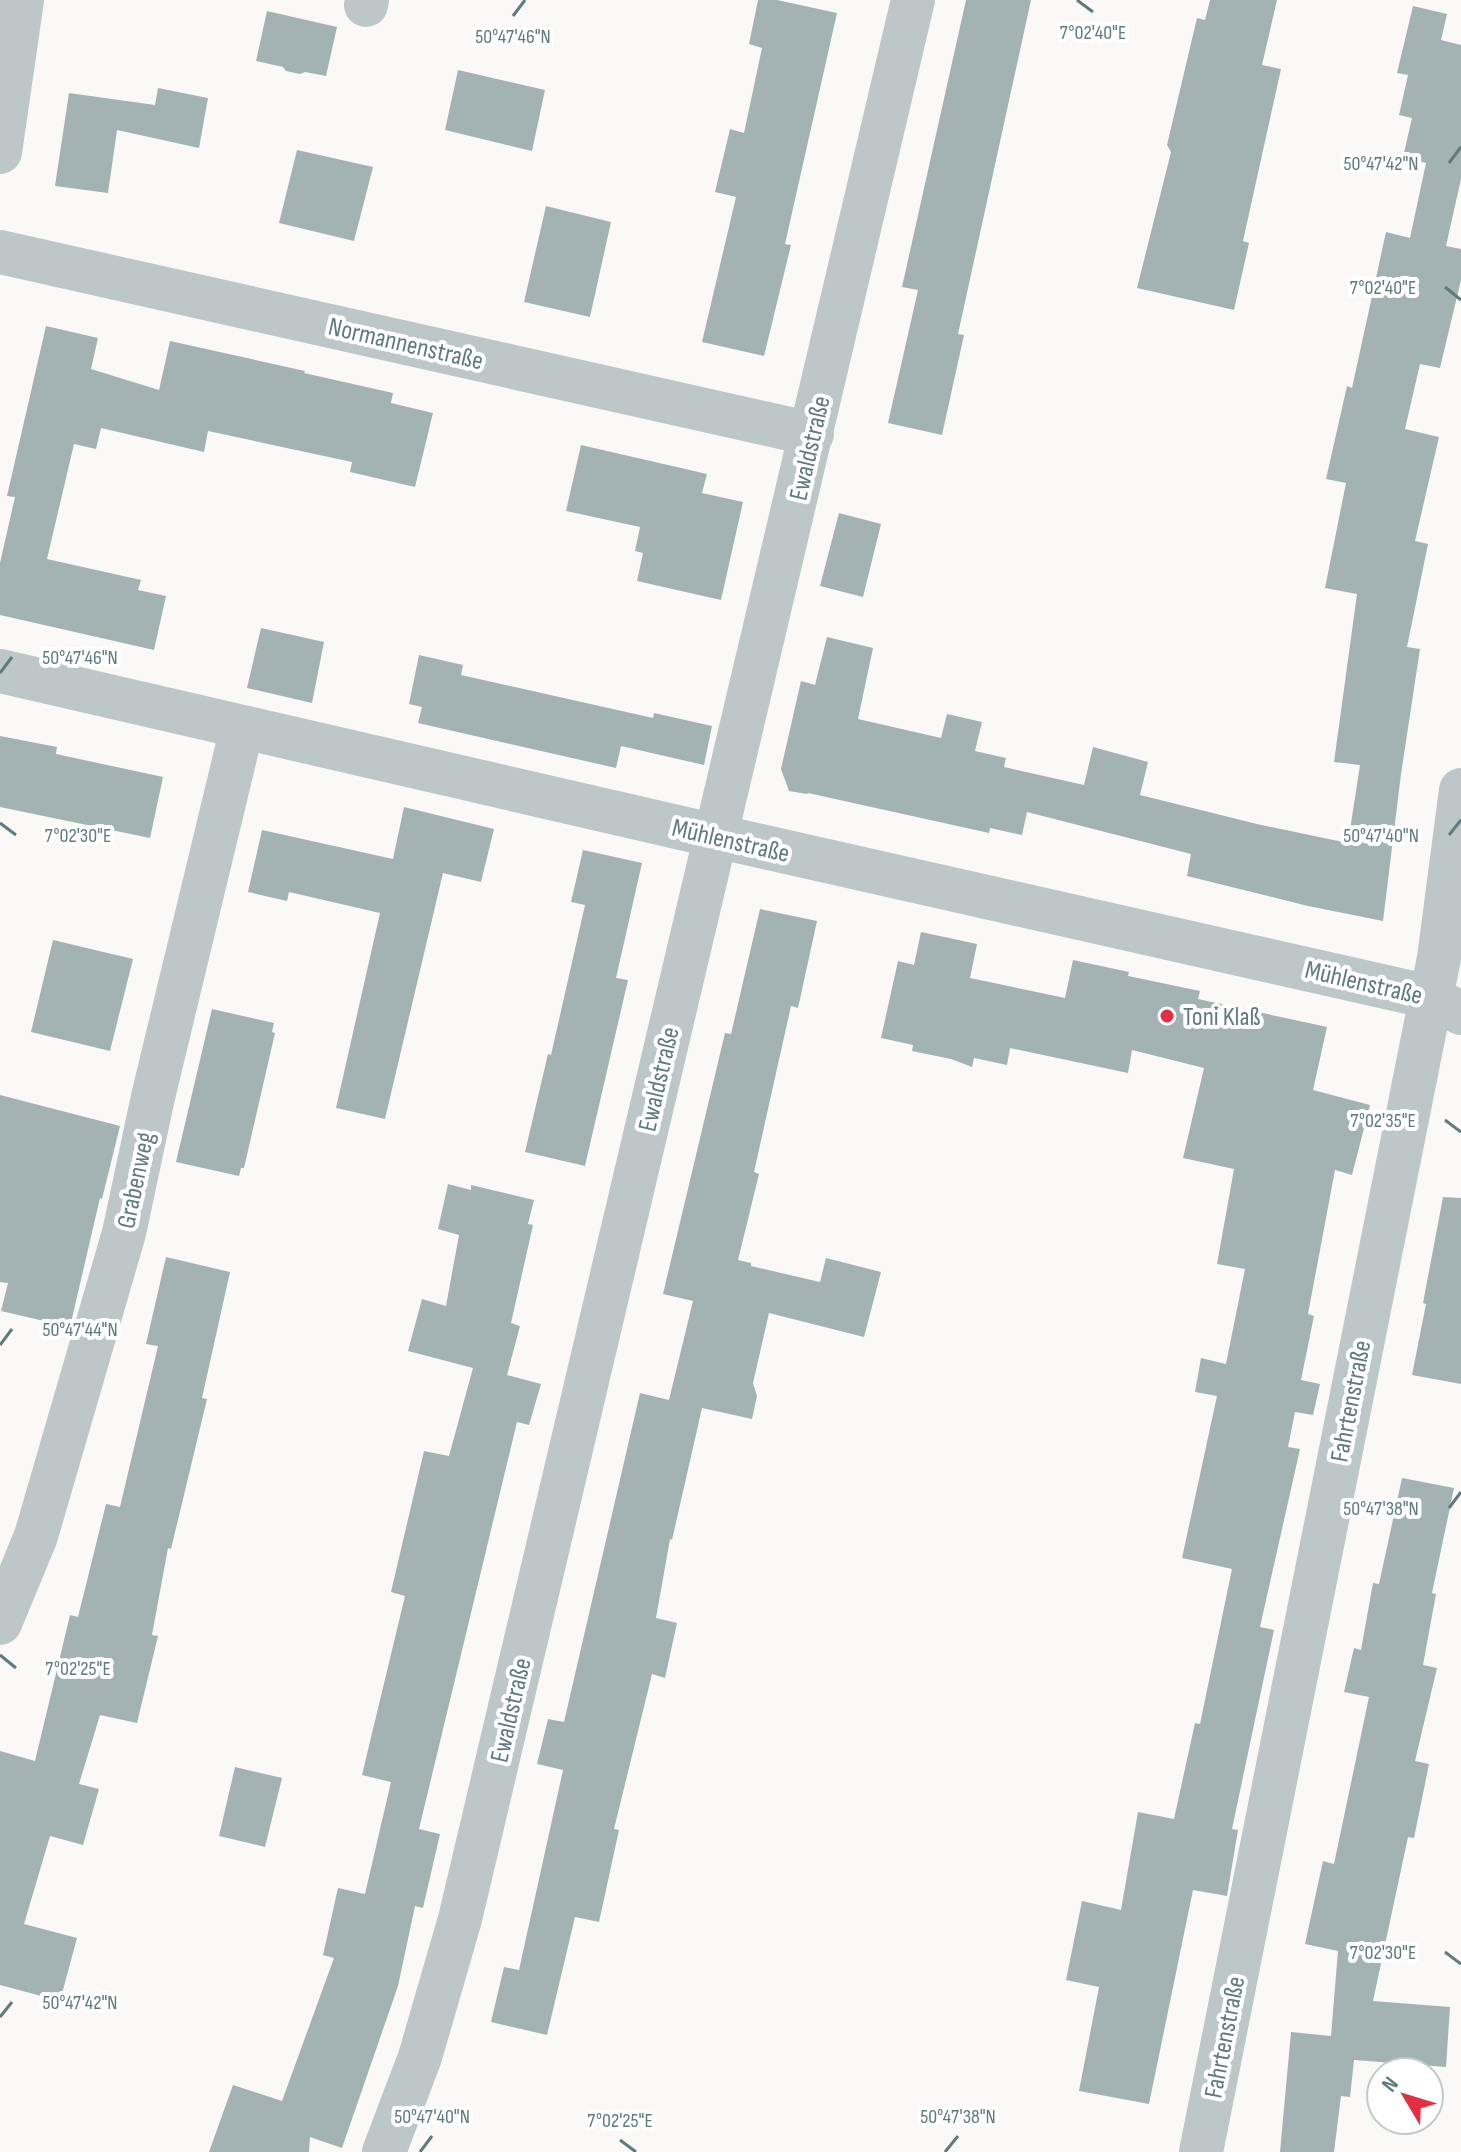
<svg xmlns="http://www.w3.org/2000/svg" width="1461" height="2152" viewBox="0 0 1461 2152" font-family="'Sofia Sans Condensed',sans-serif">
	<rect width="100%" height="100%" fill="#faf9f8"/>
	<path fill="#a3b3b4" d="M758,0H777L837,13L785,244L791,245L764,356L702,342L736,197L715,192L730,129L744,133L762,48L749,44Z
		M966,0H1031L958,334L964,335L942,435L888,423L918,290L902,287Z
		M1210,0H1277L1262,65L1281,69L1243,241L1249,243L1234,310L1137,288L1171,152L1167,145L1197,18L1205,20Z
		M1413,6L1447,14L1441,40L1461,45V179L1446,246L1461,249V280L1440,368L1420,364L1405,429L1439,437L1415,541L1428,544L1407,647L1420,649L1401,774L1383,921L1308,906L1187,876L1191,854L1027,812L1022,835L990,828L989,833L808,793L807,794L789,791L781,769L801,681L815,685L827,637L873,648L858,719L941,738L947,714L982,722L975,751L1006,758L1004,767L1084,785L1093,747L1148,762L1140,795L1257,824L1348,843L1360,765L1334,762L1357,594L1325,588L1346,483L1326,479L1347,386L1352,388L1386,232L1410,238L1426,163L1403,157L1412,118L1399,115L1408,75L1397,73Z
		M267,11L337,27L326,76L305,72L300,74L286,71L283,67L256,61Z
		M458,70L545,90L532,151L445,130Z
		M158,88L208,98L199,148L117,130L108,193L55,186L69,93L155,105Z
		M297,150L373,167L354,241L279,223Z
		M546,206L611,222L590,317L524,302Z
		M46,326L98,338L91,369L159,390L170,341L305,371L304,373L393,393L391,403L433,413L415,487L350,472L352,462L208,431L204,452L101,428L96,449L74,444L47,559L141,580L138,590L166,596L154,650L0,615V563L15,497L7,496Z
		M581,445L707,474L702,493L743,502L721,600L637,581L643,553L635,551L640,527L566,511Z
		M839,513L881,524L863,597L820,586Z
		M261,628L324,642L312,703L247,688Z
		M419,655L463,665L461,675L653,718L654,713L712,726L704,765L621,746L616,768L418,723L422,707L409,704Z
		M0,736L57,747L56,754L163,777L150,838L0,807Z
		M404,807L494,829L481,882L443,873L385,1119L336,1108L380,913L289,892L287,901L248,892L262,830L393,859Z
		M583,850L642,863L616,978L628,980L585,1166L525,1152L548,1054L551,1055L585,905L571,902Z
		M760,909L817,921L798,1008L791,1006L754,1172L759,1174L738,1260L751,1263V1266L820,1282L826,1258L881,1272L864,1337L769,1313L753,1383L757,1396L752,1419L702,1408L672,1540L670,1539L656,1618L677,1623L665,1678L652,1674L614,1829L619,1830L599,1922L575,1917L547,2035L491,2022L504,1967L519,1970L563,1770L537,1764L548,1719L564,1722L640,1393L669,1400L693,1301L663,1294L725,1033L731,1034Z
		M921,932L977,944L970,978L1065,998L1073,960L1129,972L1128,976L1200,991L1198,999L1327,1027L1313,1090L1370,1105L1352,1175L1335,1170L1308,1314L1314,1316L1301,1380L1320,1384L1313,1415L1295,1412L1288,1447L1300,1449L1260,1627L1274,1630L1232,1829L1238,1830L1227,1896L1193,1890L1149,2104L1079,2091L1099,1987L1066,1980L1082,1901L1121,1910L1138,1812L1174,1819L1195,1723L1200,1724L1232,1569L1182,1558L1217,1396L1195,1392L1201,1358L1226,1364L1245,1269L1217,1264L1234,1169L1183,1158L1204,1068L1132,1050L1128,1073L1010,1048L1007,1065L974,1058L972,1067L951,1059L912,1051L913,1045L881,1038L898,961L914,965Z
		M53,940L133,959L110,1051L31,1032Z
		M212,1009L274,1023L272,1032L275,1033L258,1107L244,1168H241L239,1176L176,1162Z
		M0,1095L120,1126L102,1199L100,1198L70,1327L1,1311L8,1283L0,1282Z
		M448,1184L471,1190V1185L534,1200L528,1224L533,1225L511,1323L520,1326L507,1375L541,1384L529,1425L517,1422L419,1829L440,1834L423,1908L415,1906L398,1986L342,2148L310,2137L309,2152H209L233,2085L282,2101L334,1958L323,1955L338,1888L365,1894L391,1782L362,1775L405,1596L391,1592L424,1451L449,1456L473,1368L408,1351L422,1299L446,1306L459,1235L438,1229Z
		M1443,1197L1461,1198V1384L1412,1375L1426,1304L1423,1303Z
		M166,1257L230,1272L202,1398L207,1399L171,1549L168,1548L152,1635L158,1636L137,1723L100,1715L79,1784L99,1789L83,1845L50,1836L24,1924L77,1938L60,2001L0,1985V1751L35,1761L70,1615L78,1617L106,1504L120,1507L158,1346L146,1344Z
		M1402,1478L1454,1488L1432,1593L1436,1594L1423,1665L1437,1668L1415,1761L1429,1764L1414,1838L1408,1837L1373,2001L1450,2007L1446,2067L1354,2060L1350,2097L1341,2096L1334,2152H1280L1291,2032L1331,2036L1338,1951L1305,1944L1323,1861L1334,1864L1369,1697L1344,1692L1354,1648L1361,1650L1373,1583L1379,1584Z
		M235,1767L282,1778L265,1847L219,1836Z"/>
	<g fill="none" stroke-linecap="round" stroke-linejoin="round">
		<path stroke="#bec7c8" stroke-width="44" d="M366,5L367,0
			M0,152L22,0
			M0,252L812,434
			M0,671L716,836L1430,997L1461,1013
			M0,1623L36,1536L124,1233L153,1097L242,728
			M384,2152L420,2057L460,1919L913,0
			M1201,2152L1439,958L1461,790"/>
	</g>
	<path fill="none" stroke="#607a7d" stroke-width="3" d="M1077,0L1093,12M513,16L525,0M1449,163L1461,147M1445,287L1461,300M0,673L12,657M0,823L16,835M1449,835L1461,820M1445,1120L1461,1132M0,1345L12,1329M1449,1508L1461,1492M0,1655L16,1668M1445,1952L1461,1964M0,2017L12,2002M620,2140L636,2152M420,2152L432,2136M945,2152L958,2136"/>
	<circle fill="#e42e45" stroke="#fff" stroke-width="3" cx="1167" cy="1016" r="8"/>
	<g text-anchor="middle" stroke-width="8" stroke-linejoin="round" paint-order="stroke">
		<g font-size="26" fill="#607a7d" stroke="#fff">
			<text transform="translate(406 343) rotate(13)" y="9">Normannenstraße</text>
			<text transform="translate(809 448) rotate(-77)" y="9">Ewaldstraße</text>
			<text transform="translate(731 840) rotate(13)" y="9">Mühlenstraße</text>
			<text transform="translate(1364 982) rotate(13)" y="9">Mühlenstraße</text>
			<text transform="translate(658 1079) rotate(-77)" y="9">Ewaldstraße</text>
			<text transform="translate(135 1180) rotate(-78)" y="9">Grabenweg</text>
			<text transform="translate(1350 1401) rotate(-79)" y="9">Fahrtenstraße</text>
			<text transform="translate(510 1710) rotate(-77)" y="9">Ewaldstraße</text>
			<text transform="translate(1224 2037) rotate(-79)" y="9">Fahrtenstraße</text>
		</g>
		<g font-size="26" fill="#607a7d" stroke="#fff" text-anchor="start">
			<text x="1183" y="1025">Toni Klaß</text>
		</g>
	</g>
	<g font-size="20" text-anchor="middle" fill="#607a7d" stroke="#fff" stroke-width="8" stroke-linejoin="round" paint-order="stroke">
		<text x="1093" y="39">7°02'40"E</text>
		<text x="513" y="43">50°47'46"N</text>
		<text x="1381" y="170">50°47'42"N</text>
		<text x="1383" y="294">7°02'40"E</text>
		<text x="80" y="664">50°47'46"N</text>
		<text x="78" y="842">7°02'30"E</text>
		<text x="1381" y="842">50°47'40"N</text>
		<text x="1383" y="1127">7°02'35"E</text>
		<text x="80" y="1336">50°47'44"N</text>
		<text x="1381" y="1515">50°47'38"N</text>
		<text x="78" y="1675">7°02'25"E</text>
		<text x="1383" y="1959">7°02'30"E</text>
		<text x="80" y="2009">50°47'42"N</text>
		<text x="432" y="2123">50°47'40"N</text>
		<text x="958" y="2123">50°47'38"N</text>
		<text x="620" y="2127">7°02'25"E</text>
	</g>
	<g transform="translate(1405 2096) rotate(308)"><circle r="38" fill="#ffffff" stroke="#bfcacb" stroke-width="2"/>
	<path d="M0-6L14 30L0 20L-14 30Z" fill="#e42e45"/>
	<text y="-12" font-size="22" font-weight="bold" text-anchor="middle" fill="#607a7d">N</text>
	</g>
</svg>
